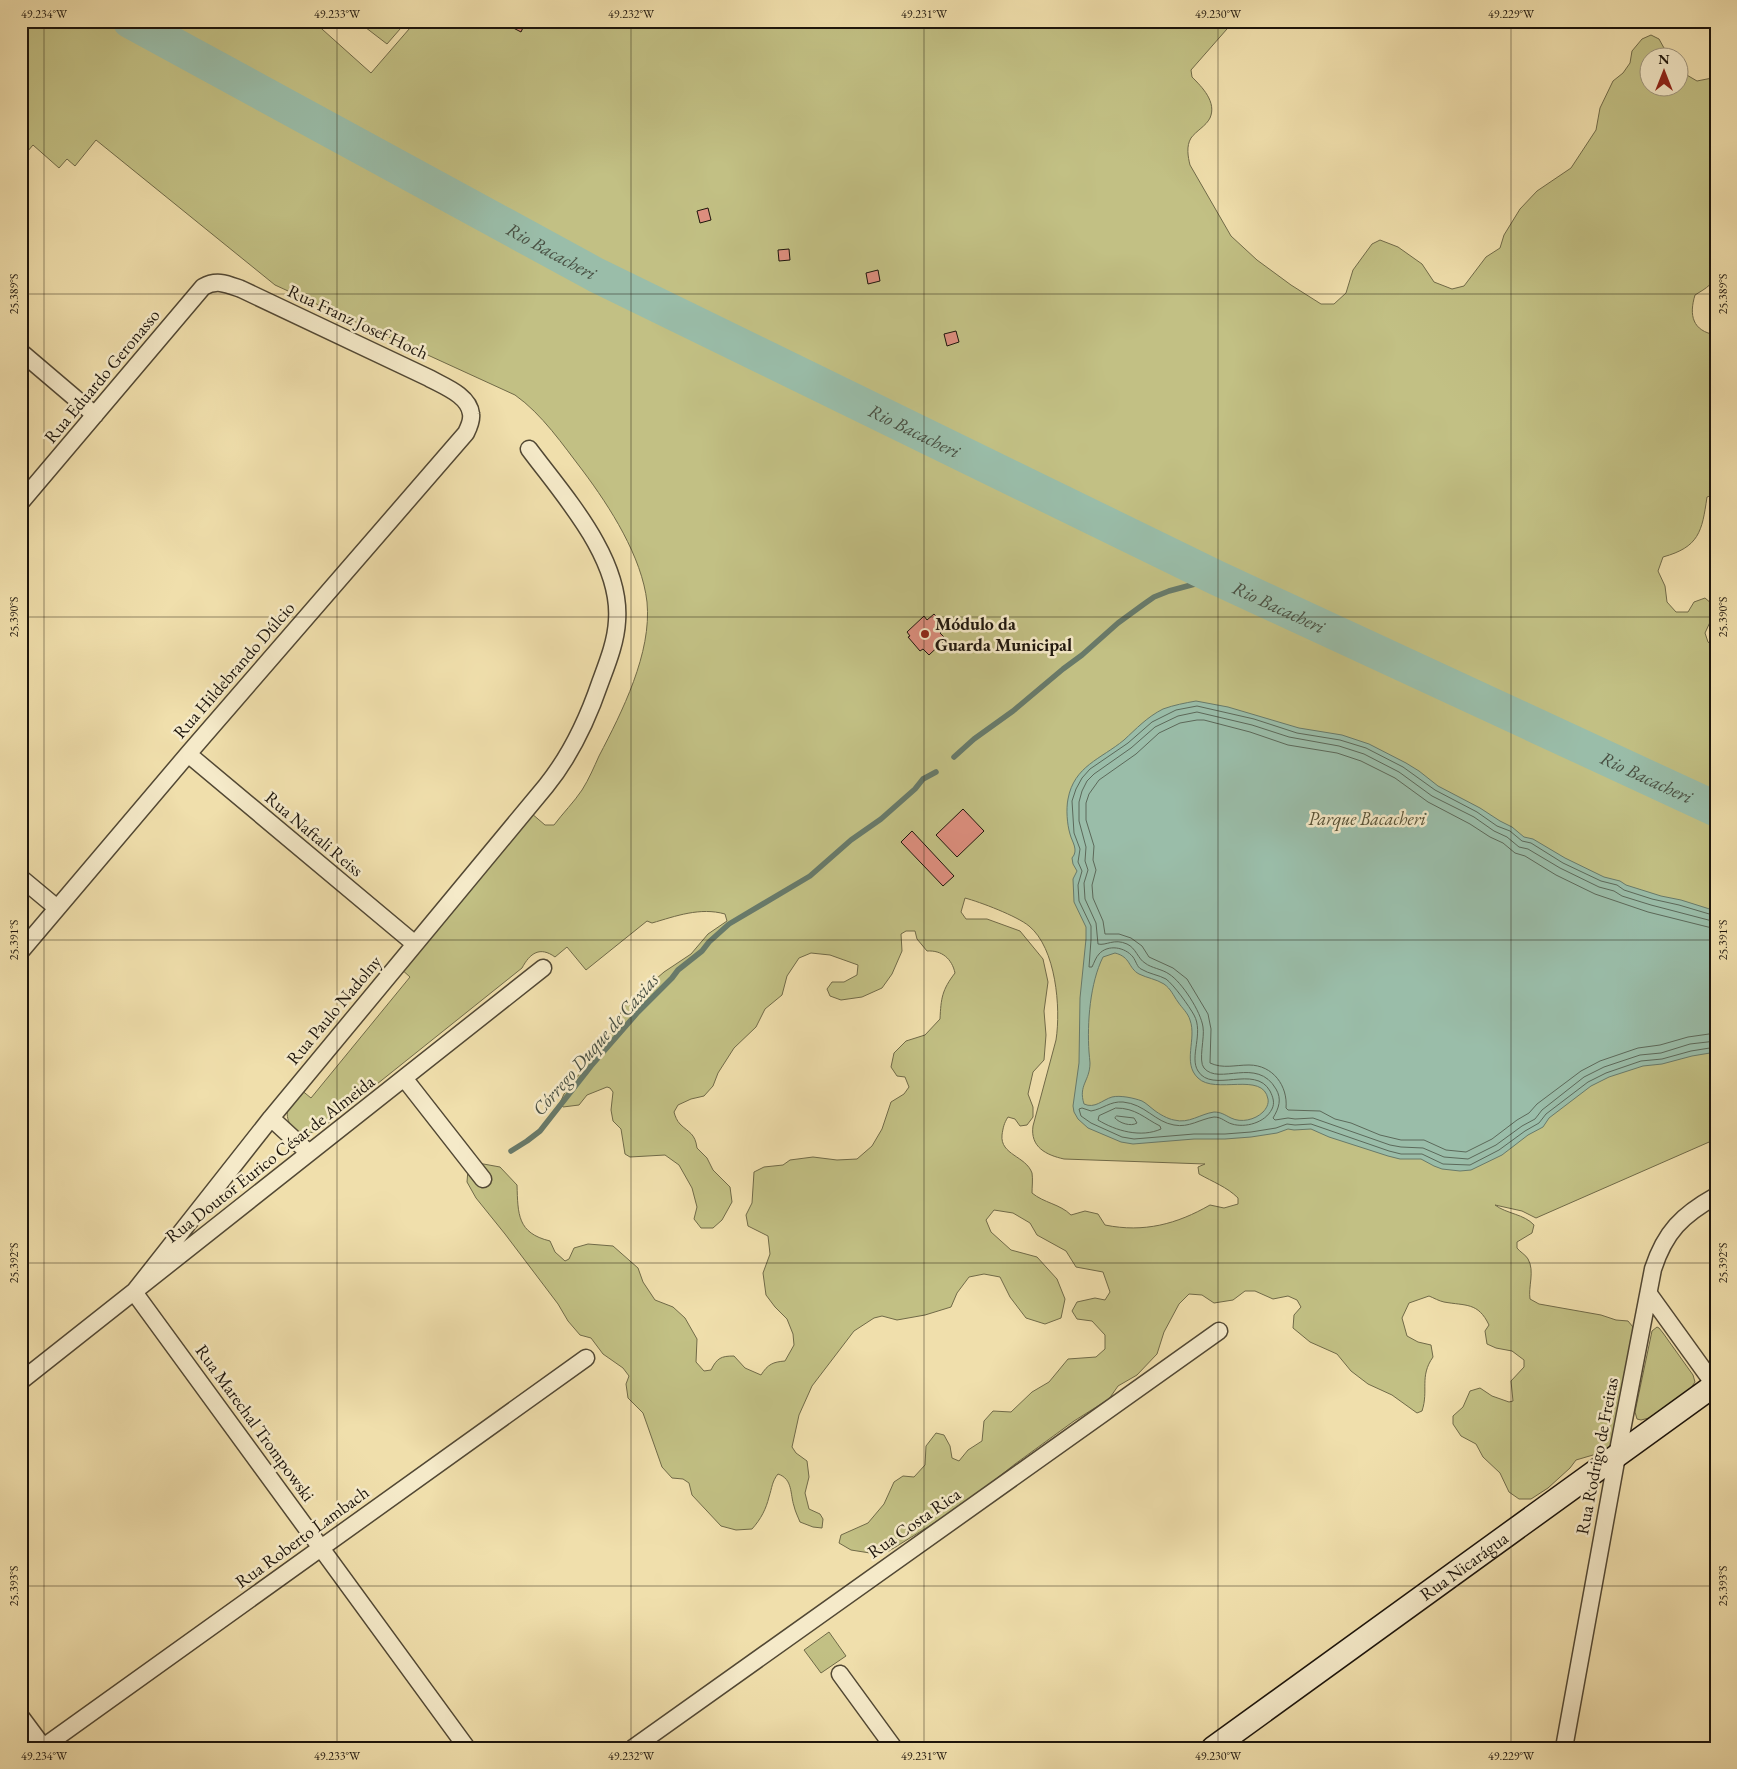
<svg xmlns="http://www.w3.org/2000/svg" width="1737" height="1769" viewBox="0 0 1737 1769" font-family="'EB Garamond',serif">
	<rect width="100%" height="100%" fill="#f0dfac"/>
	<filter id="stains"><feTurbulence type="fractalNoise" baseFrequency=".004" numOctaves="4"/><feColorMatrix values="0 0 0 0 .2 0 0 0 0 .09 0 0 0 0 .02 0 0 0 .5 -.17"/></filter>
	<radialGradient id="worn" r=".72"><stop offset=".6" stop-color="#630" stop-opacity="0"/><stop offset="1" stop-color="#630" stop-opacity=".3"/></radialGradient>
	<path fill="#c2c084" stroke="#706a48" fill-rule="evenodd" d="M21,21H313L371,73L416,21H1234L1191,70L1192,77C1202,87 1217,102 1210,118C1206,126 1196,131 1191,138C1186,146 1188,157 1190,165L1231,236L1257,260L1291,285L1321,304H1334L1346,293L1353,270L1372,244L1380,240L1398,247L1422,264L1434,282L1452,289L1464,286L1486,257L1500,248L1504,235L1520,209L1537,191L1571,168L1596,130L1600,108L1613,81L1623,73L1630,63L1632,51L1642,39L1651,35L1659,39L1669,57L1650,58V88H1680V71L1697,81L1712,78L1716,68V253C1714,258 1715,263 1716,268C1716,284 1706,288 1695,295C1689,315 1692,331 1716,335V494L1707,497C1702,532 1699,547 1663,557L1658,571L1665,586L1667,602L1676,612H1688L1694,602L1705,598L1712,604L1711,620L1705,633L1708,642L1716,648V1139L1536,1218L1522,1211L1495,1205C1507,1214 1524,1214 1534,1225L1532,1233L1517,1242V1248C1520,1252 1526,1255 1528,1259C1535,1271 1528,1287 1530,1299L1539,1304L1601,1315L1616,1320L1628,1321L1633,1327L1629,1366L1618,1409L1616,1441L1601,1457L1593,1455L1576,1460L1570,1468L1548,1488L1531,1499H1519L1509,1492L1500,1473L1483,1457L1476,1444L1461,1436L1453,1424V1416L1463,1407L1470,1391L1480,1388L1492,1396L1509,1402L1513,1401L1511,1381L1524,1367V1360L1512,1351L1496,1348L1487,1344L1485,1331L1489,1325C1478,1302 1466,1306 1444,1302C1439,1301 1434,1298 1429,1296L1409,1303L1402,1318L1407,1336L1418,1342L1431,1345L1433,1357C1419,1377 1429,1390 1422,1411L1417,1413L1392,1395L1368,1384L1351,1371L1337,1354L1310,1342L1293,1328L1294,1315L1301,1307L1297,1300L1288,1296L1273,1299L1255,1291H1245L1233,1300L1214,1303L1202,1295L1189,1294L1179,1304L1164,1332L1157,1354L1137,1375L1118,1386L1109,1399L1074,1421L1015,1464L963,1505L889,1551L870,1553L851,1550L839,1543L841,1535L868,1523L884,1504L894,1482L903,1476L914,1477L925,1465L926,1446L936,1433L944,1435L950,1446L952,1458L959,1461L968,1450L982,1441L984,1421L993,1411L1011,1412L1032,1392L1049,1382L1068,1359L1096,1357L1105,1349V1335L1092,1321L1077,1319L1072,1311L1077,1302L1095,1298L1105,1300L1110,1292L1103,1272L1076,1267L1066,1251L1037,1235L1030,1223L1013,1213L994,1210L986,1220L991,1232L1011,1250L1037,1257L1057,1279L1065,1299L1061,1318L1045,1324L1026,1318L1010,1297L1000,1277L984,1274L969,1277L957,1293L951,1307L925,1315L897,1320L882,1316L874,1318L854,1331L812,1386L799,1415L792,1447L796,1453L807,1461L809,1477L805,1493L809,1509L820,1514L823,1519L822,1528L813,1527L800,1522C798,1517 795,1511 794,1506C790,1494 793,1479 778,1474C772,1481 772,1488 769,1497C766,1509 761,1519 752,1529L736,1530L721,1526L692,1495L689,1483L683,1479L672,1478L662,1467L643,1413L628,1398L626,1384L629,1376L623,1368L603,1354L591,1338L580,1335L568,1321L558,1304L505,1234L476,1198L467,1182L468,1169L478,1163L500,1167L517,1185C518,1214 517,1233 550,1241L555,1252L565,1261L569,1259L574,1248L588,1244L613,1246L638,1268L643,1282L655,1300L673,1307L685,1318L697,1339L696,1362L704,1371L711,1370C717,1358 721,1356 734,1356L745,1368L761,1375C768,1364 773,1362 785,1361L794,1345L793,1334L787,1319L775,1307L766,1295L763,1273L770,1254L768,1236L748,1226L746,1215L752,1203L754,1172L764,1167L783,1165L790,1160L813,1157L837,1160L857,1159L872,1146L882,1129L891,1102L904,1094L909,1087L905,1077L897,1076L891,1067L894,1053L906,1041L925,1035L940,1019C941,998 942,990 955,973C952,959 942,950 927,951L917,939L915,931H906L901,934L902,951L892,974L882,988L862,997L841,1000L830,996L827,989L832,982H844L857,975L858,965L830,955L811,953L799,958L787,976L782,995L765,1009L756,1027L734,1048L718,1073L713,1086L704,1096L691,1099L678,1105L674,1112C675,1116 677,1121 680,1124C689,1133 695,1133 697,1148L707,1158L713,1170L730,1187L732,1202L722,1220L713,1228H701L694,1219L697,1207L692,1188L679,1165L665,1155L630,1157L625,1154L621,1129L613,1121L611,1110L613,1092L610,1088L607,1087L587,1095L579,1105L563,1107L560,1103L564,1094L618,1023L621,1011L627,1004L664,972L691,954L708,934L727,921L725,914C700,907 676,916 652,923L647,921L586,970L567,947L555,957C540,946 530,953 522,968L322,1128C316,1131 310,1134 303,1133C290,1131 284,1117 289,1105C291,1100 297,1094 300,1089L311,1098L410,977L400,968L531,813L545,825H554C563,813 574,802 582,790C589,779 594,767 599,756C622,712 652,653 647,602C642,557 610,507 583,471C563,445 542,414 515,395L275,285L96,140L75,166L67,159L59,168L33,145L21,159ZM965,898C980,902 1017,916 1029,926C1056,948 1061,1008 1056,1040L1033,1126C1030,1147 1046,1155 1064,1159L1205,1164L1198,1167L1199,1174C1213,1182 1227,1187 1238,1198V1204L1224,1208L1210,1205C1177,1224 1144,1233 1105,1225L1098,1214L1085,1211L1071,1215C1060,1204 1044,1203 1032,1193C1032,1187 1033,1179 1032,1173C1026,1156 1000,1155 1002,1135C1003,1128 1004,1123 1008,1117L1015,1119L1020,1126L1027,1125L1033,1117V1107L1028,1094L1033,1072L1044,1060L1046,1035L1044,1011L1048,982L1043,959L1020,931L987,919H966L961,912Z
		M364,21H407L387,44L361,24Z
		M1657,1327L1659,1328L1663,1333L1693,1375L1695,1382L1691,1388L1649,1418L1641,1420L1637,1419L1635,1412L1652,1331Z
		M829,1632L846,1656L821,1673L804,1650Z"/>
	<path fill="#9abda9" stroke="#687a6a" fill-rule="evenodd" d="M1196,701L1228,707L1299,728L1342,735L1369,744L1406,763L1419,771L1438,786L1480,808L1500,821L1512,827L1524,837L1533,839L1565,858L1604,877L1620,881L1626,885L1661,896L1681,900L1716,911V1052L1692,1056L1662,1064L1643,1066L1609,1077L1591,1086L1549,1118L1543,1127L1528,1135L1502,1155L1471,1170L1460,1171L1442,1169L1434,1166L1421,1159H1400L1388,1156L1329,1137L1311,1129L1294,1130L1288,1129L1277,1133L1251,1137L1225,1139H1194L1133,1144L1121,1142L1088,1128L1078,1119L1074,1112L1073,1106L1079,1063L1080,998L1086,939V927L1074,902L1073,879L1077,871L1073,864L1072,858C1079,850 1072,842 1070,834C1067,824 1066,809 1068,799C1074,766 1101,759 1124,740C1136,729 1147,717 1163,709C1174,705 1185,703 1196,701ZM1115,953C1131,957 1128,968 1139,974C1147,978 1156,979 1164,984C1171,989 1173,995 1178,1002C1182,1008 1188,1013 1190,1020C1197,1039 1182,1063 1198,1078C1215,1095 1263,1071 1268,1099C1269,1104 1266,1109 1263,1112C1255,1120 1241,1123 1231,1118C1225,1115 1221,1112 1214,1112C1200,1114 1189,1124 1174,1120C1168,1119 1159,1114 1154,1110C1150,1107 1146,1103 1142,1101C1134,1098 1120,1095 1112,1097C1102,1100 1095,1109 1084,1104C1078,1085 1090,1081 1090,1063C1090,1059 1089,1056 1089,1052C1087,1023 1090,983 1103,957Z"/>
	<g fill="none" stroke-linecap="round" stroke-linejoin="round">
		<path stroke="#5c695a" stroke-width="1" d="M1716,916L1679,905L1652,899L1624,890L1617,885L1601,881L1563,863L1531,843L1522,841L1510,831L1497,826L1477,812L1435,790L1403,767L1366,748L1340,740L1297,733L1254,719L1197,706L1176,710L1152,722L1128,743L1090,769L1082,778L1076,789L1072,801L1074,833L1080,849L1078,862L1082,871L1078,885L1079,901L1091,926V940L1089,967H1092C1094,963 1096,957 1099,954C1108,944 1125,947 1133,957C1136,961 1137,967 1141,969C1149,974 1159,975 1166,979C1174,985 1189,1006 1194,1015C1204,1033 1189,1057 1198,1071C1212,1094 1255,1064 1270,1091C1273,1097 1275,1103 1272,1109C1265,1123 1245,1128 1232,1124C1225,1122 1222,1117 1214,1117C1200,1119 1189,1128 1174,1125C1155,1122 1145,1104 1123,1102C1110,1101 1103,1109 1091,1111L1082,1108L1079,1109L1081,1116L1091,1123L1122,1137L1134,1139L1194,1134H1225L1251,1132L1276,1128L1287,1124L1295,1125L1311,1124L1389,1151L1401,1154H1422L1443,1164L1470,1165L1499,1150L1525,1131L1539,1123L1546,1114L1588,1082L1606,1073L1641,1061L1662,1059L1691,1051L1716,1047
			M1716,922L1651,905L1622,896L1614,891L1599,887L1560,868L1528,849L1519,847L1507,837L1494,831L1474,817L1432,796L1399,772L1364,754L1339,746L1289,737L1252,725L1197,712L1178,716L1155,727L1131,748L1094,774L1087,781L1082,791L1079,802V821L1086,847L1085,861L1088,870L1084,883L1085,899L1096,923L1098,944C1106,946 1114,938 1127,944C1136,948 1138,959 1145,963C1151,968 1162,969 1169,974C1182,982 1201,1012 1203,1027C1205,1037 1198,1061 1204,1068C1219,1086 1257,1056 1276,1089C1282,1099 1279,1108 1273,1118L1275,1120L1288,1118L1295,1119L1313,1118L1390,1145L1401,1147L1423,1148L1444,1157L1468,1159L1496,1145L1522,1126L1535,1119L1542,1110L1584,1077L1604,1067L1640,1055L1661,1053L1690,1044L1716,1041
			M1716,929L1648,912L1595,894L1556,875L1525,856L1515,853L1503,843L1490,837L1470,824L1428,802L1395,778L1361,761L1337,753L1288,745L1250,732L1204,720H1197L1180,723L1159,733L1136,754L1099,780L1089,794L1086,803V820L1094,846L1093,860L1096,870L1092,885L1093,898L1103,921L1105,934H1119L1131,938L1142,946L1149,957L1173,968L1187,979L1208,1014L1211,1029L1210,1063C1223,1069 1235,1065 1249,1065C1273,1065 1288,1086 1286,1108L1288,1110L1320,1111L1335,1119L1351,1123L1380,1135L1401,1140H1424L1446,1150L1466,1152L1492,1139L1517,1120L1529,1113L1537,1104L1581,1071L1600,1061L1638,1048L1660,1045L1688,1037L1716,1033
			M1116,1108C1136,1108 1144,1118 1160,1126L1161,1129C1141,1138 1116,1131 1098,1120L1099,1116Z
			M1117,1116L1134,1118L1137,1123C1131,1127 1119,1123 1115,1118Z"/>
		<path stroke="#687a6a" stroke-width="5.5" d="M954,757L974,739L1013,711L1063,669L1082,655L1118,623L1144,604L1154,597L1169,591L1217,578
			M511,1151L527,1141L540,1131L591,1066L638,1012L672,978L678,970L702,951L709,942L729,924L810,876L851,840L881,819L915,789L923,779L936,772"/>
		<path stroke="#9abda9" stroke-width="35" id="s1" d="M130,21L596,275L1217,578L1716,809"/>
	</g>
	<path fill="#dd8f7f" stroke="#1d150c" d="M500,21H526L521,32Z
		M708,208L711,220L700,223L697,211Z
		M789,249L790,260L779,261L778,250Z
		M878,270L880,281L868,284L866,273Z
		M956,331L959,342L947,346L944,334Z
		M934,614L946,627L940,633L946,639L929,655L923,649L920,651L908,637L910,636L907,632L924,616L927,620Z
		M963,809L984,831L957,857L936,835Z
		M912,831L954,876L943,886L901,842Z"/>
	<g fill="none" stroke-linecap="round" stroke-linejoin="round">
		<defs>
			<path id="minor" d="M21,352L95,415
				M21,502L203,287C217,279 227,284 241,289L429,378C443,386 469,395 471,414C472,420 469,427 466,433L188,754L21,951
				M188,754L415,944
				M21,878L57,908
				M404,1078L483,1179
				M271,1118L309,1153
				M1649,1294L1716,1387
				M21,1381L543,968
				M840,1674L894,1748
				M21,1717L44,1748
				M42,1748L586,1358
				M467,1748L134,1292L271,1118L546,786C571,755 587,721 600,683C607,664 616,642 617,621C622,559 564,496 529,449
				M633,1748L1219,1331
				M1564,1748L1617,1456L1653,1269C1665,1232 1682,1215 1716,1196"/>
			<g id="secondary">
				<path id="s2" d="M1213,1748L1716,1384"/>
			</g>
		</defs>
		<use href="#minor" stroke="#524834" stroke-width="19"/>
		<use href="#secondary" stroke="#1d150c" stroke-width="25"/>
		<use href="#minor" stroke="#f5eac9" stroke-width="16"/>
		<use href="#secondary" stroke="#f5eac9" stroke-width="22"/>
	</g>
	<path fill="none" stroke="#1d150c" stroke-width="1" stroke-opacity="0.45" d="M44,21V1748M337,21V1748M631,21V1748M924,21V1748M1218,21V1748M1511,21V1748M21,294H1716M21,617H1716M21,940H1716M21,1263H1716M21,1586H1716"/>
	<circle fill="#8f2418" stroke="#f5eac9" stroke-width="2" cx="925" cy="634" r="5"/>
	<g text-anchor="middle" stroke-width="5" stroke-linejoin="round" paint-order="stroke">
		<g font-size="18" fill="#1d150c" stroke="#f5eac9">
			<text transform="translate(358 322) rotate(25)" y="6">Rua Franz Josef Hoch</text>
			<text transform="translate(102 376) rotate(-50)" y="6">Rua Eduardo Geronasso</text>
			<text transform="translate(234 670) rotate(-49)" y="6">Rua Hildebrando Dúlcio</text>
			<text transform="translate(314 834) rotate(40)" y="6">Rua Naftali Reiss</text>
			<text transform="translate(334 1010) rotate(-50)" y="6">Rua Paulo Nadolny</text>
			<text transform="translate(270 1159) rotate(-38)" y="6">Rua Doutor Eurico César de Almeida</text>
			<text transform="translate(255 1423) rotate(54)" y="6">Rua Marechal Trompowski</text>
			<text transform="translate(1597 1456) rotate(-79)" y="6">Rua Rodrigo de Freitas</text>
			<text transform="translate(914 1523) rotate(-35)" y="6">Rua Costa Rica</text>
			<text transform="translate(302 1537) rotate(-36)" y="6">Rua Roberto Lambach</text>
			<text dy="6" stroke="none"><textPath href="#s2" startOffset="310">Rua Nicarágua</textPath></text>
		</g>
		<g font-size="18" font-weight="bold" fill="#1d150c" stroke="#f5eac9" text-anchor="start">
			<text x="935" y="630">Módulo da<tspan x="935" dy="21">Guarda Municipal</tspan></text>
		</g>
		<g font-size="18" font-style="italic" fill="#575136" stroke="#f5eac9">
			<text x="1367" y="825">Parque Bacacheri</text>
		</g>
		<g font-size="19" font-style="italic" fill="#495043" stroke="#f5eac9">
			<text dy="7" stroke="none"><textPath href="#s1" startOffset="480">Rio Bacacheri</textPath></text>
			<text dy="7" stroke="none"><textPath href="#s1" startOffset="885">Rio Bacacheri</textPath></text>
			<text dy="7" stroke="none"><textPath href="#s1" startOffset="1290">Rio Bacacheri</textPath></text>
			<text dy="7" stroke="none"><textPath href="#s1" startOffset="1695">Rio Bacacheri</textPath></text>
			<text transform="translate(595 1044) rotate(-49)" y="7">Córrego Duque de Caxias</text>
		</g>
	</g>
	<rect width="1737" height="1769" fill="none" stroke="#f0dfac" stroke-width="55"/>
	<g transform="translate(1664 72)"><circle r="24" fill="#f5eac9" stroke="#9f957d"/>
	<path d="M0-4L9 19L0 12L-9 19Z" fill="#8f2418"/>
	<text y="-8" font-size="14" font-weight="bold" text-anchor="middle" fill="#1d150c">N</text>
	</g>
	<rect x="28" y="28" width="1682" height="1714" fill="none" stroke="#1d150c" stroke-width="2"/>
	<g font-size="12" text-anchor="middle" fill="#1d150c">
		<text x="44" y="18">49.234°W</text>
		<text x="337" y="18">49.233°W</text>
		<text x="631" y="18">49.232°W</text>
		<text x="924" y="18">49.231°W</text>
		<text x="1218" y="18">49.230°W</text>
		<text x="1511" y="18">49.229°W</text>
		<text transform="translate(14 294) rotate(-90)" y="4">25.389°S</text>
		<text transform="translate(1723 294) rotate(-90)" y="4">25.389°S</text>
		<text transform="translate(14 617) rotate(-90)" y="4">25.390°S</text>
		<text transform="translate(1723 617) rotate(-90)" y="4">25.390°S</text>
		<text transform="translate(14 940) rotate(-90)" y="4">25.391°S</text>
		<text transform="translate(1723 940) rotate(-90)" y="4">25.391°S</text>
		<text transform="translate(14 1263) rotate(-90)" y="4">25.392°S</text>
		<text transform="translate(1723 1263) rotate(-90)" y="4">25.392°S</text>
		<text transform="translate(14 1586) rotate(-90)" y="4">25.393°S</text>
		<text transform="translate(1723 1586) rotate(-90)" y="4">25.393°S</text>
		<text x="44" y="1760">49.234°W</text>
		<text x="337" y="1760">49.233°W</text>
		<text x="631" y="1760">49.232°W</text>
		<text x="924" y="1760">49.231°W</text>
		<text x="1218" y="1760">49.230°W</text>
		<text x="1511" y="1760">49.229°W</text>
	</g>
	<rect width="100%" height="100%" filter="url(#stains)"/>
	<rect width="100%" height="100%" fill="url(#worn)"/>
</svg>
